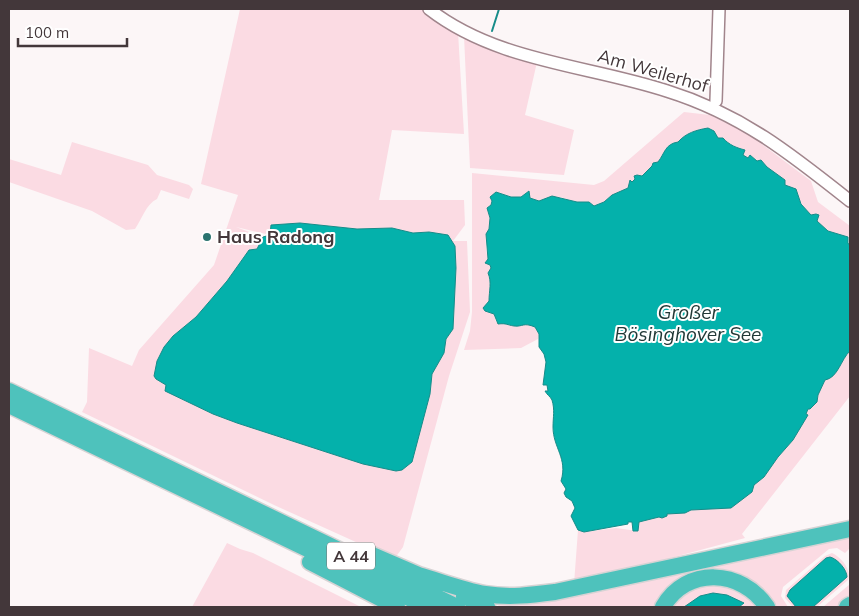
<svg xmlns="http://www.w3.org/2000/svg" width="859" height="616" viewBox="0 0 859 616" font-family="Mulish,sans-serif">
	<rect width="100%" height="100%" fill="#fcf6f7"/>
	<path fill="#fbdbe3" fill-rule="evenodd" d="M240,9H422L458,32L464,134L392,130L379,200H464L465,225L453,241H467L470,312L449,376L403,547L395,558L389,557L274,505L82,412L87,402L89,348L132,366L139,350L214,265L238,195L201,184ZM300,223L357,229L392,228L414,233L429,232L451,242L455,246L456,268L453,329L446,339L444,353L432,374L430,394L396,471L363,463L237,423L213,414L166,391L173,336L196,317L227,281L244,256L257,249L263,237L236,227L270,235Z
		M464,36L537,62L525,115L574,130L564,175L470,168Z
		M684,112L710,115L747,133L811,181L818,202L850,226V246L848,237C842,236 835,234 829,231C819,226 798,205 798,193L785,185V180L754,158L750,155L748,158L742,155L745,150L738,148L727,142L672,143L667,147L658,162L641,176L634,177L636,179L629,188L612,195L604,202L594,206L589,202H577L560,197L539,201L529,198V192H527L521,197H511L502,194L492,201L491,206L487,208C489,215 491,222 489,229C489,231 487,233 486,236C485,247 487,259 491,269L488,273C492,282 489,291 489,301L486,303L485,311L494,314L496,322L527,324L535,327L539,334L538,339L521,348L464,350L470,331L472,312V173L594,185L604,181Z
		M72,142L148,165L157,175L189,185L193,189L189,199L161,190L157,199C146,204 142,219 135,229L126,230L92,211L9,182V159L61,175Z
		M850,351V396L742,534L745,538L574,584L578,530L584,532L616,528L637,531L639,522L659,517L662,518L667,514L685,513L691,510L705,509L754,485L764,477L778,457L793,440L808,408L817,402L818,395L825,380L834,375L840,363Z
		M850,532V548L845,553L837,548L829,549L783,587L781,596L788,607H771L722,574L658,607H501L485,599Z
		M227,543L240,549L253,553L361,607H192Z
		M832,553C841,557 852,570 848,580L817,607H793L785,598L786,590L825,556Z
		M850,584V597L838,607H823Z
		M715,585C735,588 744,593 758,607H671C685,591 695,587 715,585Z"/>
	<path fill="#04b1ab" stroke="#178c89" d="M708,128L714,131L718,138H723C729,145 737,148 745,150L743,155L748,158L750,155L757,161L761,160L767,167L785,180V185L796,189L801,204L811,215L816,214L819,215L817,221L828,231L848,237V243L850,246V351C841,359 838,378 825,380L818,395L817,402L810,409H808L806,414L808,415L793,440L778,457L764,477L754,485L752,492L731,508L691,510L685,513L667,514V516L662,518L659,517L639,522L638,531H633L632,522H628V524L584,532L578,530L571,516L575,508L572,501L566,497L564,493L566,489L561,481C568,458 553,448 553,427C553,417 555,410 552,400C550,396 547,395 545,391H548L547,385H543L546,362L544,354L539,347V334L535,327C523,322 523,327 514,326C507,325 507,323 498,324L494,314L485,311L483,308L489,301C489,291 492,282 488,273L491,268L490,265L485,263L488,259L486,234L489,229L490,218L487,208L491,205L492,201L490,197L496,192L511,197H521L529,191L530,198L539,201L552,196L577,202H589L594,206L604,202L612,195L628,188L630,180L632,182L635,179L634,176L637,175L642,176L652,166L653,163L658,162C665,153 665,144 678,142C686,133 696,130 708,128Z
		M300,223L357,229L392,228L413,233L429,232L448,235L455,246L456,268L453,329L446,339L444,353L432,374L430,394L412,462L402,470L396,471L363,464L237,423L213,414L165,391L166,385L156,379L154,376L157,361L164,347L173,336L196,317L227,281L249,250L257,249L263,237L270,235L271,225Z
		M830,557C838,559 847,570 847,577L813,607H796L787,596L790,590L826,558Z
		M713,593L727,595L744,603L739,607H684L700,596Z"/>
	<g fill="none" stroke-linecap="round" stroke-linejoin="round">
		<path stroke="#178c89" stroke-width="2" d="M492,31L499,9"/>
		<defs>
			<path id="minor" d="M429,9C497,62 588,65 667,91C741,114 791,154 850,201
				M716,101L719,9"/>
			<path id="highway" d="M9,391L457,607
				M9,405L428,607
				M370,554L428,579
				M310,562L397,607
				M418,575C440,581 462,590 485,594C509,598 532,595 555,592L850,529
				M464,596L487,607
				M663,607C686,566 742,569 767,607
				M847,607L850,605"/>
		</defs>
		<use href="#minor" stroke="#a1858c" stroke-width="14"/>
		<use href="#highway" stroke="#d6d3d4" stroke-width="19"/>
		<use href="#minor" stroke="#fff" stroke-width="11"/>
		<use href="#highway" stroke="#4ec2bc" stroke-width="16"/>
	</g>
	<circle fill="#2b7470" stroke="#fff" stroke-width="2" cx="207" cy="237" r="5"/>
	<g text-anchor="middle" stroke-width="4" stroke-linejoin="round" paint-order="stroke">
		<rect fill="#fff" stroke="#7b7375" stroke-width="1" x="327" y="542.5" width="48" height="27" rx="4"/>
		<g font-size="16" font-weight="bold" fill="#43373a">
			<text x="351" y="562">A 44</text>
		</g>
		<g font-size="18" fill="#43373a" stroke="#fff">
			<text transform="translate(653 71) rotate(16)" y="6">Am Weilerhof</text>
		</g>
		<g font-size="18" font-weight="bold" fill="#43373a" stroke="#fff" text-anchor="start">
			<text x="217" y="243">Haus Radong</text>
		</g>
		<g font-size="19" font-style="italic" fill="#213937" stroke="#fff">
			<text x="688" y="319">Großer<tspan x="688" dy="22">Bösinghover See</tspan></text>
		</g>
	</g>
	<rect width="859" height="616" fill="none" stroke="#43373a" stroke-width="20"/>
	<path d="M18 38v8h109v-8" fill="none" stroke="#43373a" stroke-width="2.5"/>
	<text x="25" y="38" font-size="15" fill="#43373a" stroke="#ffffff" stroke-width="4" paint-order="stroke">100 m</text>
</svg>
